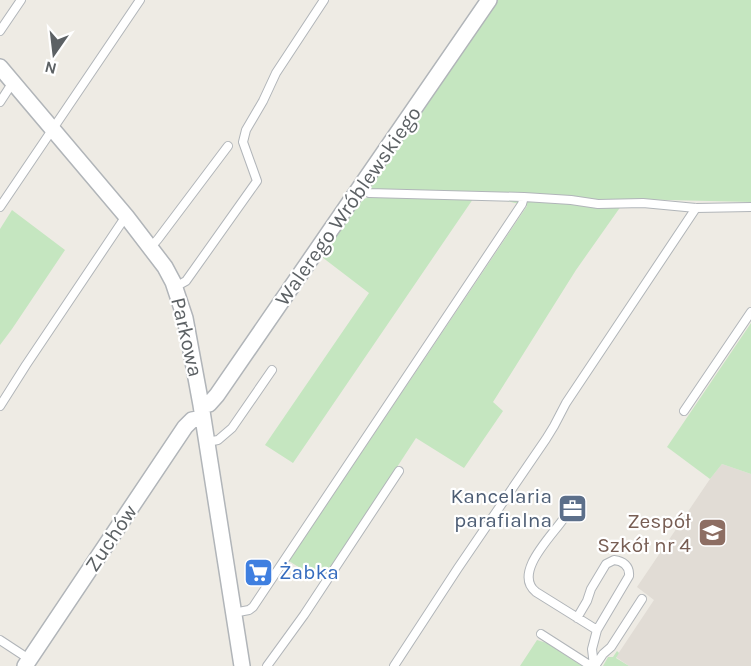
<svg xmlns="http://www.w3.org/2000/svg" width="751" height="666" viewBox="0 0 751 666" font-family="Karla,sans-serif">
	<rect width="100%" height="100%" fill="#eeebe4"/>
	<path fill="#e1dcd5" d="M722,464L751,474V666H629L616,657L654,600L637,587L710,479Z"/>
	<path fill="#c5e6c0" d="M496,0H751V202L626,199L576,270L493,402L503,411L464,468L416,438L322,582L289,561L527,206L499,199H473L293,463L265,445L369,293L318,254L355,202L367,198L371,190L369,189Z
		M12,210L65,250L12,329L0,345V229Z
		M751,323V474L722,464L710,479L667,447Z
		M537,640L547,643L582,666H520Z
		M617,651L619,653L616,658L629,666H603L608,657H613Z"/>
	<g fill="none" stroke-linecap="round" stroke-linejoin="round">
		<defs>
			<path id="service" d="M0,31L21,0
				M0,102L13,82
				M360,187L369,193L524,197L571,200L598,204L643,203L696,208L751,207
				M0,207L140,0
				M151,247L158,239L228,146
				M175,287L186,281L257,181L243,142L246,130L263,101L276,73L324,0
				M0,406L26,365L126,216
				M684,411L751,312
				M207,442L218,440L232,428L272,370
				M564,518C553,535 512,573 536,592L597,630L592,649L594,666
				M233,613L249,610L253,607L522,204L524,197
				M577,618L587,601L591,589L606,564L614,560C623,561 630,566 629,576L597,630
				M541,634L591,666
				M0,640L29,659
				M267,666L304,615L399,471
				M394,666L458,568L546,439L554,426L566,403L696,208
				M595,666L603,654L611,647L642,599"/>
			<path id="minor" d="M0,67L126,216L165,267L173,282L185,318L201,405L242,666
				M201,405L209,404L217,395L489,0
				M25,666L185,427L192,420L203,418"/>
		</defs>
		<use href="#service" stroke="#b1b5b9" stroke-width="10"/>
		<use href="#minor" stroke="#b1b5b9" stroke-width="18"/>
		<use href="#service" stroke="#fff" stroke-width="8"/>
		<use href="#minor" stroke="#fff" stroke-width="15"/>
	</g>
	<defs>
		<symbol id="office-square" viewBox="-11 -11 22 22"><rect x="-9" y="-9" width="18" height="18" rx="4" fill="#5c6f8a" stroke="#fff"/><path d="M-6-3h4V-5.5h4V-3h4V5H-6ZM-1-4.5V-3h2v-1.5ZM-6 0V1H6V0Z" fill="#fff"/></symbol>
		<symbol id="school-square" viewBox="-11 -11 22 22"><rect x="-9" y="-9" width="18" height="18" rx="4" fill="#8d6e63" stroke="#fff"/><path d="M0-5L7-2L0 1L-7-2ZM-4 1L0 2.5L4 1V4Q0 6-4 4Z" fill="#fff"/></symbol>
		<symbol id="supermarket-square" viewBox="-11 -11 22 22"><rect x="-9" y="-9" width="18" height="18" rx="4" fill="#3f7fe0" stroke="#fff"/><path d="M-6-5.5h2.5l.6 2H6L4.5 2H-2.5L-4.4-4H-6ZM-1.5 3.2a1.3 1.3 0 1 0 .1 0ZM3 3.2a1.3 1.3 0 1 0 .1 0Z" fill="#fff"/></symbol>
	</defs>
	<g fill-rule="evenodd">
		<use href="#office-square" x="556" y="492" width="33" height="33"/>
		<use href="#school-square" x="696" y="516" width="33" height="33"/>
		<use href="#supermarket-square" x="242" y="556" width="33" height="33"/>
	</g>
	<g text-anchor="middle" stroke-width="4.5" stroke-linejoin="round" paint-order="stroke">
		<g font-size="21" fill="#5c6164" stroke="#fff">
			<text transform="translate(348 206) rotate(-55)" y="7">Walerego Wróblewskiego</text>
			<text transform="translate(187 337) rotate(77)" y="7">Parkowa</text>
			<text transform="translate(111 538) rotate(-56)" y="7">Zuchów</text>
		</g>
		<g font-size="21" fill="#4e5e75" stroke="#fff" text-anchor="end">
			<text x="552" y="503">Kancelaria<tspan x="552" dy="24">parafialna</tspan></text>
		</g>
		<g font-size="21" fill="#785e54" stroke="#fff" text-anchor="end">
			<text x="691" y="528">Zespół<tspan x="691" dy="24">Szkół nr 4</tspan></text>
		</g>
		<g font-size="21" fill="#366cbe" stroke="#fff" text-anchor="start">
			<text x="279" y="579">Żabka</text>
		</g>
	</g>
	<g transform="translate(54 54) rotate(194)" stroke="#ffffff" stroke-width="4.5" paint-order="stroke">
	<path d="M0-4.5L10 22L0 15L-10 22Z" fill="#5c6164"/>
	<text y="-9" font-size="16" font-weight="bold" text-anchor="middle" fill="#5c6164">N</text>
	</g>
</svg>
